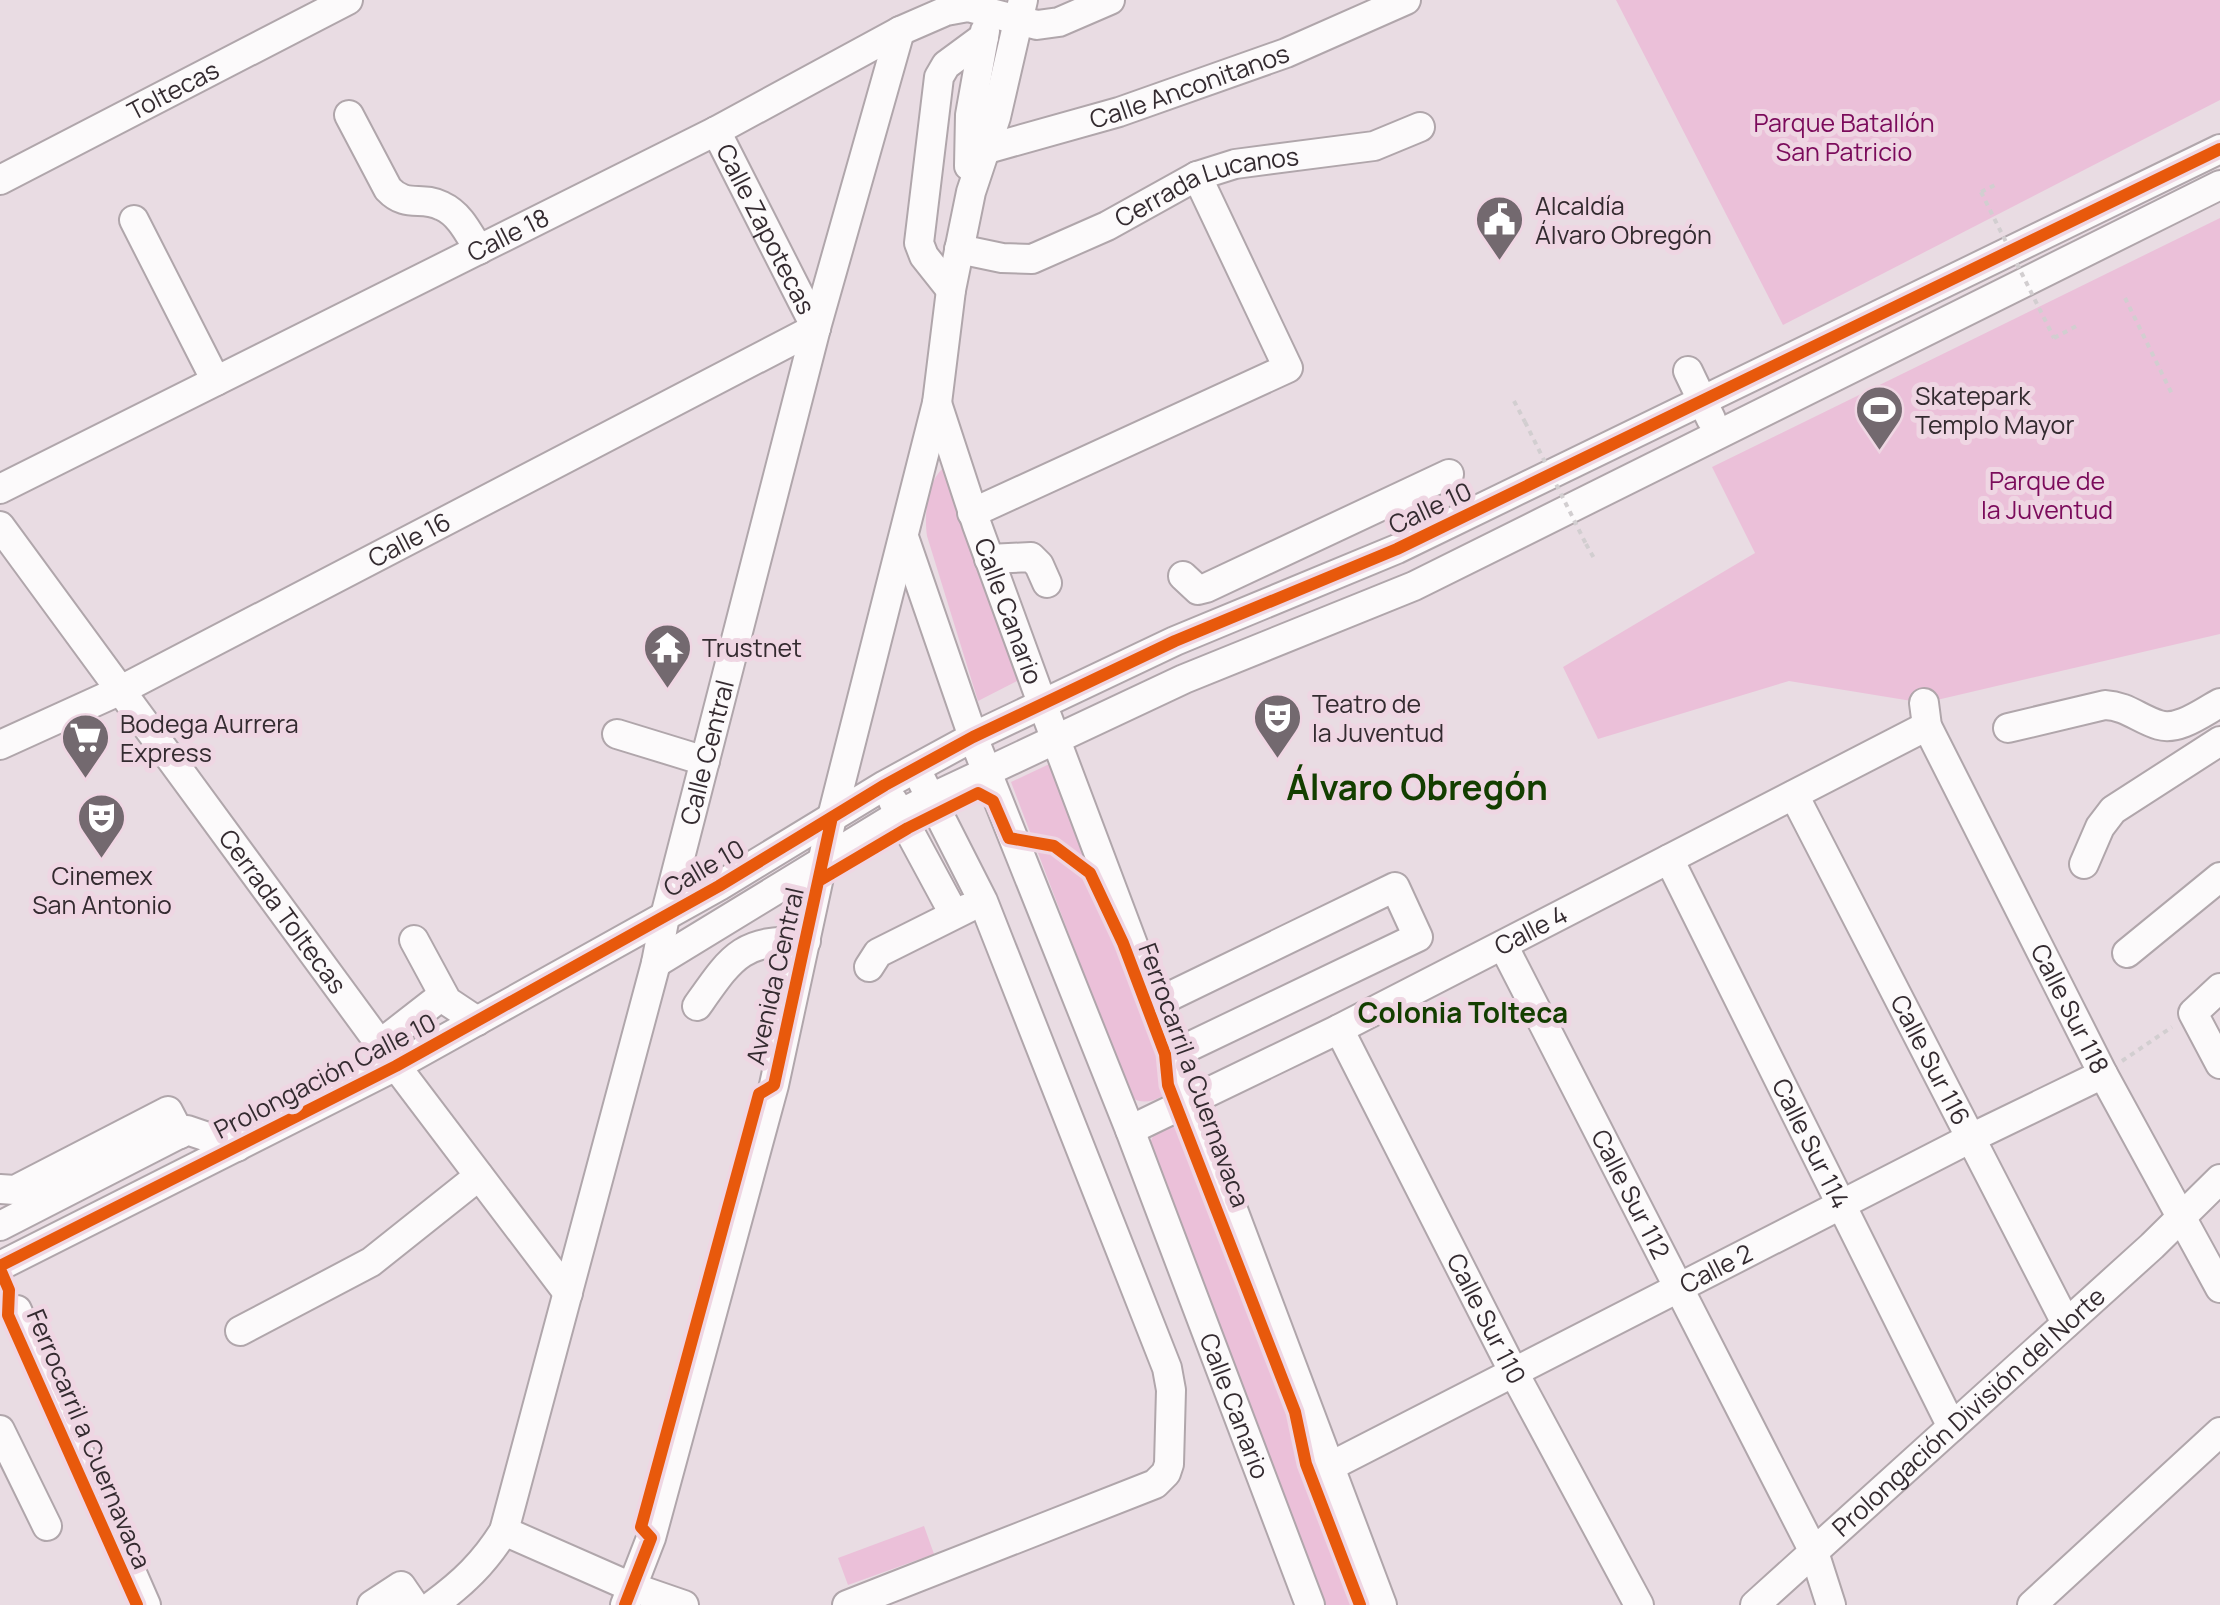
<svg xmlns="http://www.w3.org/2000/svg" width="2220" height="1605" viewBox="0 0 2220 1605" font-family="Manrope,sans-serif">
	<rect width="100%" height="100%" fill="#e9dce3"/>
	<path fill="#ebc0d9" d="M1616,0H2220V100L1783,325Z
		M2220,218V634L1924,703L1789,681L1598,739L1563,667L1755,553L1712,467Z
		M942,469H947L1027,676L978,701L927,536C924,516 927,483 942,469Z
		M1060,759L1176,1085C1166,1097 1145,1108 1131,1097L1011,782Z
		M1185,1120L1378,1605H1323L1150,1147C1150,1129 1171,1126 1185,1120Z
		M924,1526L934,1554L848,1585L838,1558Z"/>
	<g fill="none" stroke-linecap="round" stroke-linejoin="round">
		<defs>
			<g id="minor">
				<path d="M349,115L388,189C407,209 421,195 442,206C460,214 469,234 479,250"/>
				<path id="s1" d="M716,131L816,328"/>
				<path id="s2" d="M974,149H987L1119,112L1286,53L1406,0"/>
				<path d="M969,166L970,115L985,31"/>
				<path id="s3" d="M0,180L348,0"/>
				<path d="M134,220L216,381"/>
				<path id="s4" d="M959,249L1002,258L1032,259L1107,226L1197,176L1235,164L1374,146L1420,127"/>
				<path d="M951,290L924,256L919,243L939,77L946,65L984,37"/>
				<path d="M1688,371L1711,419"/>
				<path id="s5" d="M937,403L977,525L1042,703L1382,1605"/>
				<path id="s6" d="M0,489L716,131L900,31L946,11L968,7L1037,25L1059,22L1110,0"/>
				<path d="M972,513L1288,368L1197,176"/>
				<path id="s7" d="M0,526L396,1066L568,1293"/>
				<path id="s8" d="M904,537L973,737L1130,1130L1310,1605"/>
				<path d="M989,559L1031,557L1039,565L1047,583"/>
				<path d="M1183,576L1198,590L1206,588L1449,474"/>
				<path id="s9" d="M1924,703L1927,726L2103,1074L2220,1288"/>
				<path d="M2008,728L2105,705C2127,706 2139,719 2159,725C2179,731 2203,712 2220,703"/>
				<path d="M617,734L705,761"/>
				<path id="s10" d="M0,745L119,691L816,328"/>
				<path id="s11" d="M1794,795L2066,1323"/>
				<path d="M893,801L954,914"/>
				<path id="s12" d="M1669,859L1952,1427"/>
				<path d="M2084,864L2100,827L2113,810L2220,741"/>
				<path d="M414,940L447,1001L477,1021"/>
				<path id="s13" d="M1503,945L1814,1552L1831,1605"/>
				<path d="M2127,953L2220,877"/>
				<path d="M656,963L900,814L931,798L1184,679L1414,586L2220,185"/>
				<path d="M869,967L878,953L968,908"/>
				<path d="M2220,988L2193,1013L2220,1064"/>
				<path d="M1156,1003L1395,887L1418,937L1176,1053"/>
				<path d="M697,1006C733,955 741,940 806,941"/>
				<path id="s14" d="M1339,1029L1513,1371L1639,1605"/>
				<path d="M380,1044L443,995"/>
				<path id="s15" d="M1130,1130L1339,1029L1927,726"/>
				<path d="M0,1189L15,1190L168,1111L180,1134"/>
				<path d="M0,1226L187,1130L237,1147"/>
				<path d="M0,1266L396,1066L719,886L885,785L973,737L1175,641L1397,549L2220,149"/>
				<path d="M17,1310L146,1605"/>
				<path d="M240,1331L371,1262L479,1176"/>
				<path d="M0,1430L47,1526"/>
				<path id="s16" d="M1329,1467L1971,1138L2103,1074"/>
				<path d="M504,1531L629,1586L684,1605"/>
				<path d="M372,1605L401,1586L414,1605"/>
				<path id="s17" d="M433,1605C463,1583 484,1563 504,1531L656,963L665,916L816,328L900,31"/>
				<path d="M625,1605L651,1538L774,1085L832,817L937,403L951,290L971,192L996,117L1023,0"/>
				<path d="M847,1605L1155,1484L1166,1473L1169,1464L1171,1390L1167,1368L983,901L922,781"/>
				<path id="s18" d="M1755,1605L2152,1246L2220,1179"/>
				<path d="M2032,1605L2220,1432"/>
			</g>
		</defs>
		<use href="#minor" stroke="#b0a6ab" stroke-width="32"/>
		<path stroke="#d2ced0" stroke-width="4" stroke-dasharray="5 5" stroke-linecap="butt" d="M1981,192L1997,184
			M2125,298L2173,396
			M2054,338L2080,324
			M1514,401L1525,422
			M1586,544L1595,560
			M2122,1061L2172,1027"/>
		<use href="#minor" stroke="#fcfafb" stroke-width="28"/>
		<path stroke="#d2ced0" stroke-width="4" stroke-dasharray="5 5" stroke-linecap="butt" d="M1981,192L2054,338
			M1525,422L1586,544"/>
		<defs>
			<path id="cycleway" d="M820,880L908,828L978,793L993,801L1009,838L1054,846L1090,873L1123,943L1165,1054L1168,1085L1295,1412L1306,1464L1360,1605
				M0,1266L396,1066L719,886L885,785L973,737L1175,641L1397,549L2220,149
				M0,1269L9,1290L8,1315L137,1605
				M625,1605L651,1538L641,1527L759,1094L774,1085L832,817"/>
		</defs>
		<use href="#cycleway" stroke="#efd6e3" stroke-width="19"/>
		<use href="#cycleway" stroke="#e8590c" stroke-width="12"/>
	</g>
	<defs>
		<symbol id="civic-pin" viewBox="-11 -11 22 30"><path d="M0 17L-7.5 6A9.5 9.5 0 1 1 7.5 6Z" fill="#73696f" stroke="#efd6e3"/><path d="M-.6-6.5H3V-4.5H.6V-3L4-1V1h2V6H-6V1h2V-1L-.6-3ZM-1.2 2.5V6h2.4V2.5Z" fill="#fff"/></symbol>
		<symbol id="stadium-pin" viewBox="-11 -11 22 30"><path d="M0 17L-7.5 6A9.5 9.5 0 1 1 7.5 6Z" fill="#73696f" stroke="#efd6e3"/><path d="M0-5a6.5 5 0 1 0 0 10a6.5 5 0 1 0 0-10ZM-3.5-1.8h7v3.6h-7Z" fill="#fff"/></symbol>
		<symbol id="temple-pin" viewBox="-11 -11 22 30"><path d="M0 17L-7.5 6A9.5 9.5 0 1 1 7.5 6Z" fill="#73696f" stroke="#efd6e3"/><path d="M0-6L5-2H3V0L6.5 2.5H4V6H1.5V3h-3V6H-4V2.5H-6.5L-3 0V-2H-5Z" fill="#fff"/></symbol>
		<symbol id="theatre-pin" viewBox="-11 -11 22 30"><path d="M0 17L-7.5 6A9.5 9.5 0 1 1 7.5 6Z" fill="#73696f" stroke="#efd6e3"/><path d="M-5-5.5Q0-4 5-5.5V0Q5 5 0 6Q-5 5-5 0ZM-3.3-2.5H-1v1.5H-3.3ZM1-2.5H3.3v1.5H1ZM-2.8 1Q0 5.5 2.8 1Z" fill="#fff"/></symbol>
		<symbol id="supermarket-pin" viewBox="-11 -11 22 30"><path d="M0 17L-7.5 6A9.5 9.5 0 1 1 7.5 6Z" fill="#73696f" stroke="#efd6e3"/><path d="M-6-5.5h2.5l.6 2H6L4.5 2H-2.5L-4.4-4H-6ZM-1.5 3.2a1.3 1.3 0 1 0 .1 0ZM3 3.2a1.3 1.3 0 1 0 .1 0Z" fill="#fff"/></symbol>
	</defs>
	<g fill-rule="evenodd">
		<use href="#civic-pin" x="1472" y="192" width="55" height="75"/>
		<use href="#stadium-pin" x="1852" y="382" width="55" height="75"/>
		<use href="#temple-pin" x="640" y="620" width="55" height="75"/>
		<use href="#theatre-pin" x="1250" y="690" width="55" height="75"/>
		<use href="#supermarket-pin" x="58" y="710" width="55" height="75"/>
		<use href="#theatre-pin" x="74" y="790" width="55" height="75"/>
	</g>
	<g text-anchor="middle" stroke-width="10" stroke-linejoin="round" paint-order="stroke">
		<g font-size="25" fill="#342b30" stroke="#efd6e3">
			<text dy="9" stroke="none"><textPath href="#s2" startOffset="225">Calle Anconitanos</textPath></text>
			<text dy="9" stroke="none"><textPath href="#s3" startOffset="195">Toltecas</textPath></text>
			<text dy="9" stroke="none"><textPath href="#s4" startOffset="265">Cerrada Lucanos</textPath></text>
			<text dy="9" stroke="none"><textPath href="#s1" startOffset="110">Calle Zapotecas</textPath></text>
			<text dy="9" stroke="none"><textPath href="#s6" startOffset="568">Calle 18</textPath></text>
			<text transform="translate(1430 508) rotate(-25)" y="9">Calle 10</text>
			<text dy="9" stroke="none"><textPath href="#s10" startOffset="458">Calle 16</textPath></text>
			<text dy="9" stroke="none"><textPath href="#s5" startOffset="220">Calle Canario</textPath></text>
			<text dy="9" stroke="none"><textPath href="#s17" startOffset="908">Calle Central</textPath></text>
			<text transform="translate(704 868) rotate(-30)" y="9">Calle 10</text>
			<text dy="9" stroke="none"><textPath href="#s7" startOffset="478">Cerrada Toltecas</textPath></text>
			<text dy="9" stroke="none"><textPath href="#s15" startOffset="448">Calle 4</textPath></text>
			<text transform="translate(775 976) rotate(-77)" y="9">Avenida Central</text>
			<text dy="9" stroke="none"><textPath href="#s9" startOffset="340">Calle Sur 118</textPath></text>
			<text dy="9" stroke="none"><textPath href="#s11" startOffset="298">Calle Sur 116</textPath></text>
			<text transform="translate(1194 1075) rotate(70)" y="9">Ferrocarril a Cuernavaca</text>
			<text transform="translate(325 1076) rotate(-27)" y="9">Prolongación Calle 10</text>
			<text dy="9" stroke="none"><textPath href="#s12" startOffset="318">Calle Sur 114</textPath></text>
			<text dy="9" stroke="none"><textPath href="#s13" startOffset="280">Calle Sur 112</textPath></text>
			<text dy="9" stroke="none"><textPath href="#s16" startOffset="435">Calle 2</textPath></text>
			<text dy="9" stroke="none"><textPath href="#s14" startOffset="325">Calle Sur 110</textPath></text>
			<text dy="9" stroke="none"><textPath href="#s8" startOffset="930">Calle Canario</textPath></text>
			<text dy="9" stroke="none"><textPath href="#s18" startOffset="288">Prolongación División del Norte</textPath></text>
			<text transform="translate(89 1439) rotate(67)" y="9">Ferrocarril a Cuernavaca</text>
		</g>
		<g font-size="25" fill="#7b0b5b" stroke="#efd6e3">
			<text x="1844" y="132">Parque Batallón<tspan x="1844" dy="29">San Patricio</tspan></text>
			<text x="2047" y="490">Parque de<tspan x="2047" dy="29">la Juventud</tspan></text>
		</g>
		<g font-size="25" fill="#342b30" stroke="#efd6e3" text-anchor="start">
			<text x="1535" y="215">Alcaldía<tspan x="1535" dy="29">Álvaro Obregón</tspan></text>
			<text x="1915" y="405">Skatepark<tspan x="1915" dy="29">Templo Mayor</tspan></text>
			<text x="702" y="657">Trustnet</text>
			<text x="1312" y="713">Teatro de<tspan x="1312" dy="29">la Juventud</tspan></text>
			<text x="120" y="733">Bodega Aurrera<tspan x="120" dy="29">Express</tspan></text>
			<text x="102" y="885" text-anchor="middle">Cinemex<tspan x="102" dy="29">San Antonio</tspan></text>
		</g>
		<g font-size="28" font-weight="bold" fill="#133e00" stroke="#efd6e3">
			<text x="1463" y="1023">Colonia Tolteca</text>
		</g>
		<g font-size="35" font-weight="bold" fill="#133e00" stroke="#efd6e3">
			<text x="1417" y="800">Álvaro Obregón</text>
		</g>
	</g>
</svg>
